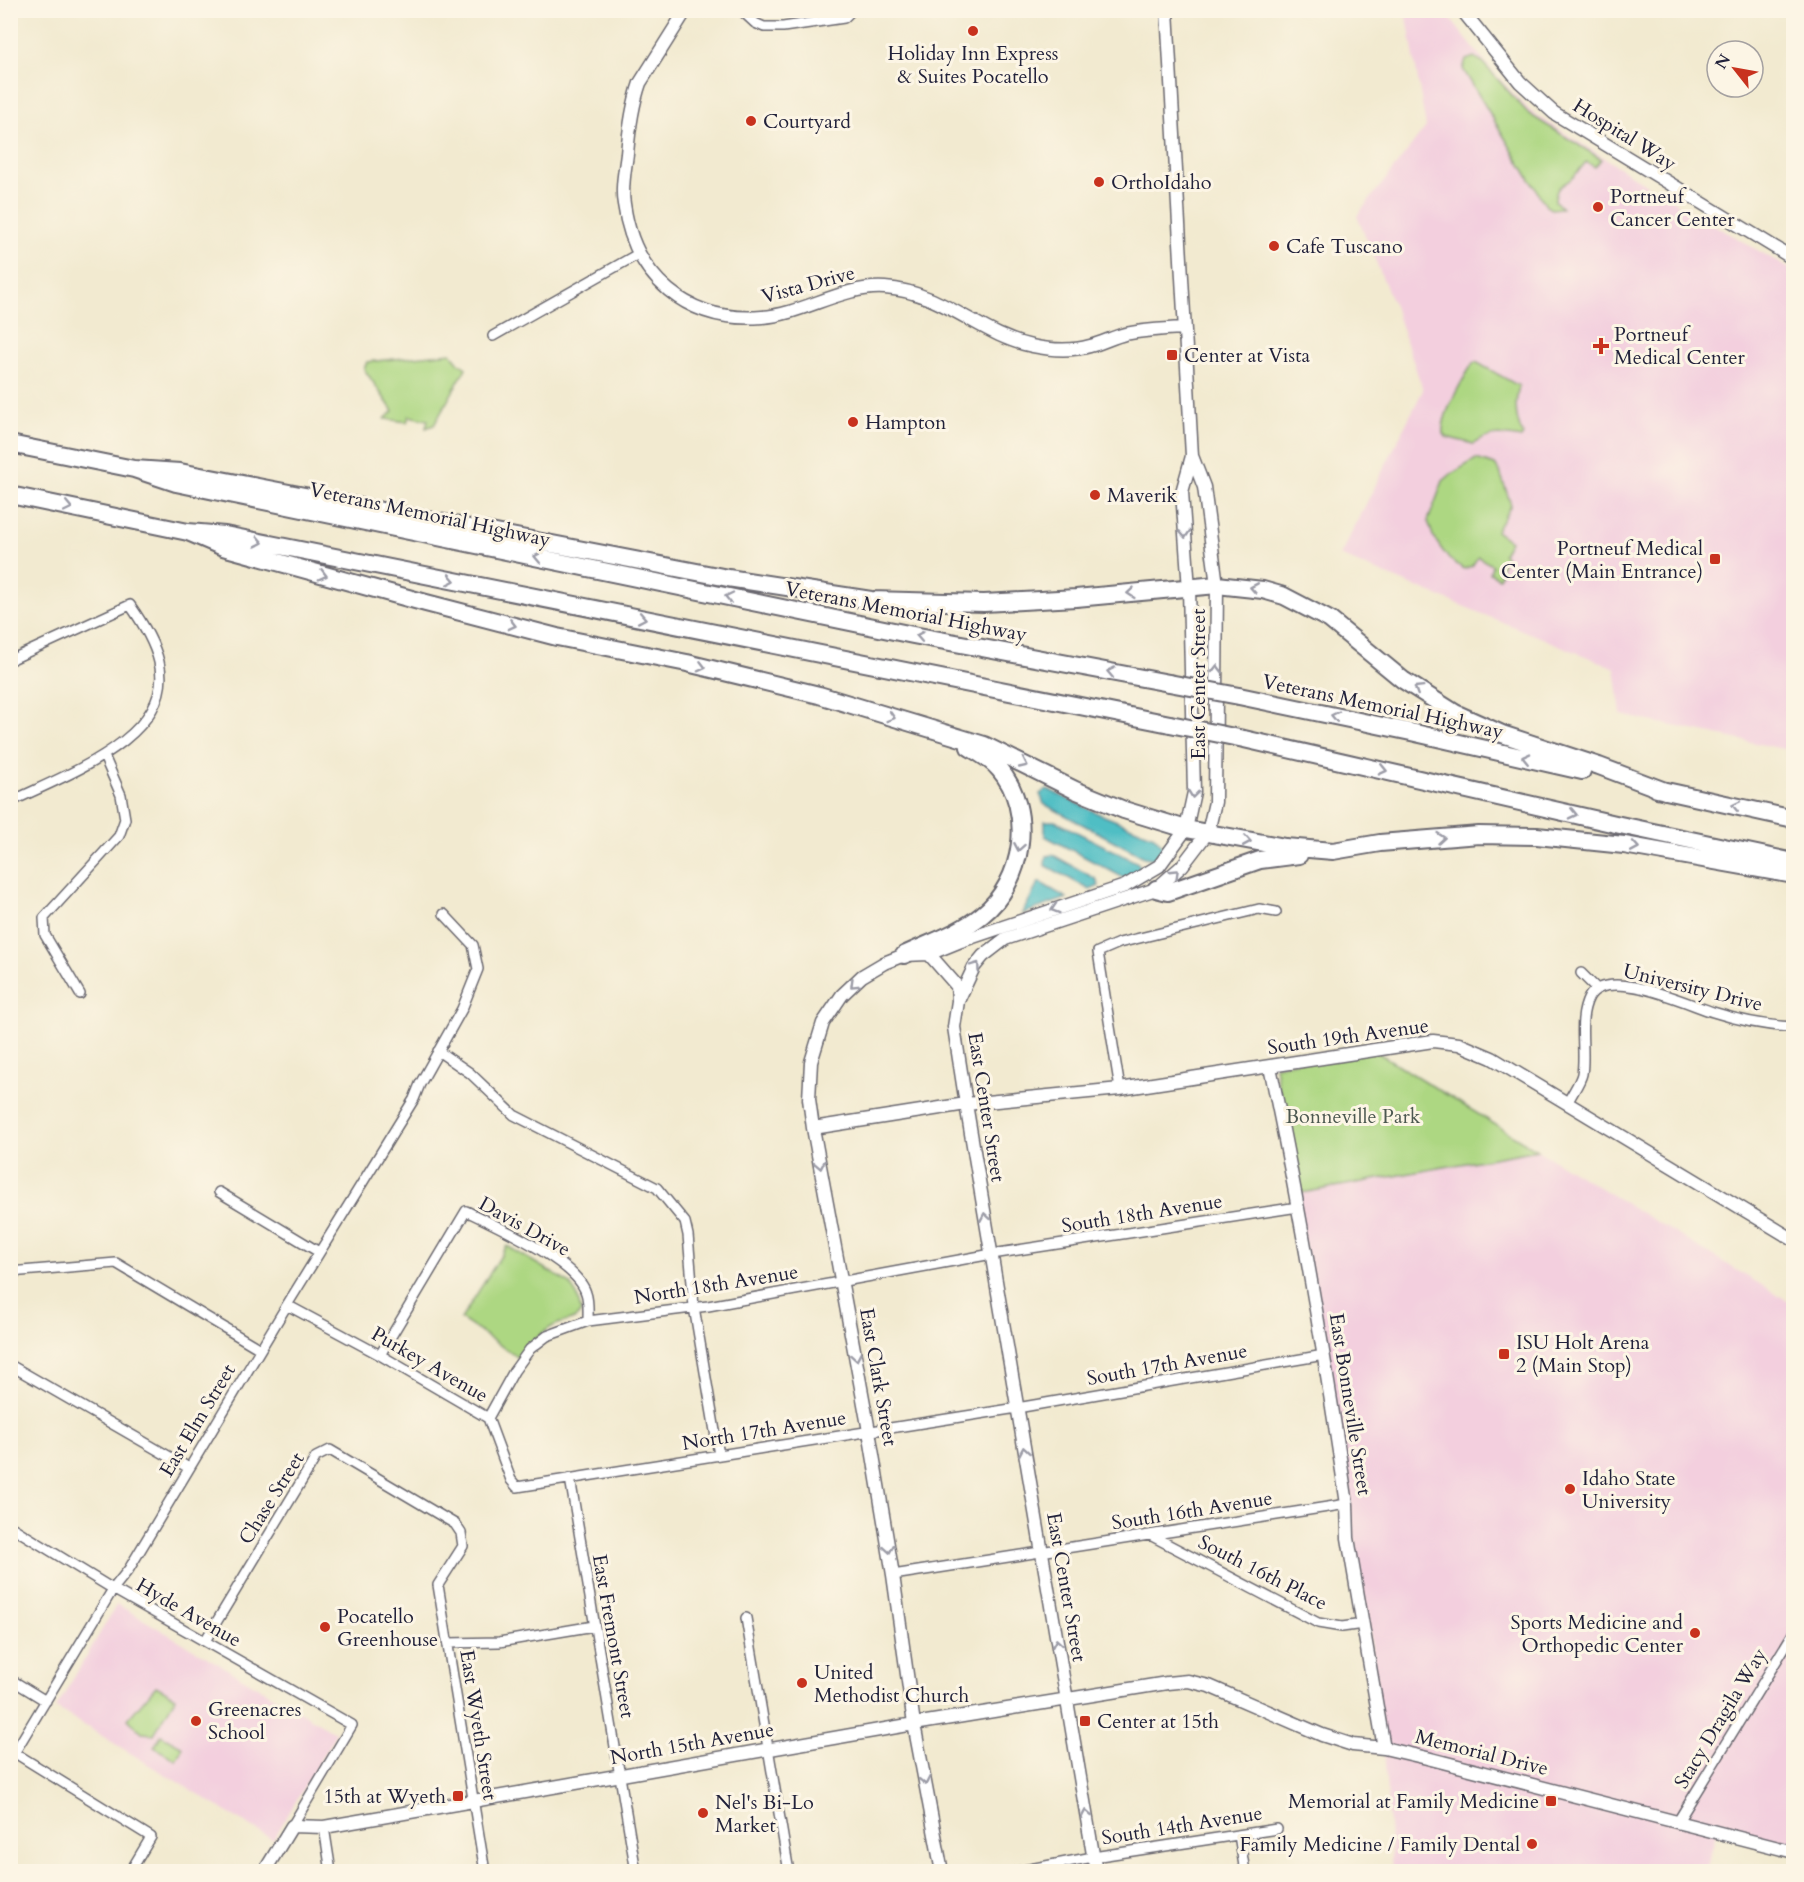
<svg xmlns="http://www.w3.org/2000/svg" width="1804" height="1882" viewBox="0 0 1804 1882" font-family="Cardo,serif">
	<rect width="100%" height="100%" fill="#fcf5e5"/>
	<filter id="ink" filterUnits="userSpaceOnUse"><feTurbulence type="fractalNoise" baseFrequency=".0167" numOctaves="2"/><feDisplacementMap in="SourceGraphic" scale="12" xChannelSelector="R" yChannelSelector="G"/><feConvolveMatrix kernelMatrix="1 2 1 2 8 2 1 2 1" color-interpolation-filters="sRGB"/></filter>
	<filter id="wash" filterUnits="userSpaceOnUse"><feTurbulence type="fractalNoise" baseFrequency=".008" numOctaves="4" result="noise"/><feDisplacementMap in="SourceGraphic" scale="24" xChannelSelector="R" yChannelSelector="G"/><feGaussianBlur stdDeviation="1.35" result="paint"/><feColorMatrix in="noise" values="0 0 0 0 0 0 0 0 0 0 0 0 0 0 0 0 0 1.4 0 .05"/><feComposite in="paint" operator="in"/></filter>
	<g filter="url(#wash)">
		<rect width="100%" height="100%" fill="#f2ead0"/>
		<path fill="#f3cfde" d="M1406,11H1444L1492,71L1530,111L1663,195L1793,271V751L1621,715L1615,668L1340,556L1423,390L1393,303L1357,216L1426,127Z
			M1537,1150L1793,1304V1852L1716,1833L1706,1871H1392L1384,1748L1369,1624L1296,1194Z
			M117,1604L336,1733L273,1840L56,1708Z"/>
		<path fill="#add782" stroke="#687c5e" stroke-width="1.5" d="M1474,57L1483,63L1529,114L1601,159L1595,167L1586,162C1582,167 1577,173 1572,178C1563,187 1556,183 1555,201L1562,208L1551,209L1546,206L1466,74L1463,69L1466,60Z
			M451,353L459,363L466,368L434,425L426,428L428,420L409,416L407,422L385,419L393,411L364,369L367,362Z
			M1476,362L1519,386C1514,404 1515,419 1523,435L1521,438C1500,434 1491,433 1473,444L1446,437L1443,434C1440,416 1463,379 1473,363Z
			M1476,459L1495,465L1500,472L1511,505L1496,531L1510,541L1503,554L1506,557L1499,571L1501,574L1499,578L1490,573L1492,565L1478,557L1472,566L1464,569L1449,559L1440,547L1433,536L1428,521L1443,481L1451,474Z
			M1367,1046L1537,1150L1296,1194L1275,1066Z
			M507,1246L569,1283L577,1295L581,1312C575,1321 570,1320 561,1323C556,1324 551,1327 547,1330C536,1337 527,1347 519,1358L461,1319Z
			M156,1686L176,1697L154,1734L142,1733L128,1719Z
			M161,1735L183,1747L176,1760L154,1747Z"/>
		<path fill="#50bec4" stroke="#397080" stroke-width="1.5" d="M1047,789L1097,813L1154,836L1166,849L1160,860L1144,857L1044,804L1040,794Z
			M1045,821H1055L1138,863L1142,871L1130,881L1045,836Z
			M1053,855L1096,879L1099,886L1090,890L1045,865L1046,856Z
			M1039,882L1067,898L1022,914Z"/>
	</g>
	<g filter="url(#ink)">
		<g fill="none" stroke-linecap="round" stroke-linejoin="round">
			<defs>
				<path id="street" d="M741,10L755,23L764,27H783L844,18L852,10
					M493,336L638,254
					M10,660L130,605C142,622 154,641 159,662C177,737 62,776 10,802
					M1581,973L1596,988
					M80,994L45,935L44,918L119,836L125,819L121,795L104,756
					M438,1051L470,1073L514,1115L657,1188L685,1222L688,1235L694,1307L719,1455
					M1120,1089L1098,952L1119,943L1259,909L1276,912
					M1568,1102C1572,1093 1580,1083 1582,1074C1586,1049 1577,1020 1589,997C1607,966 1687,1004 1713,1012C1738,1020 1767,1026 1794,1027
					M219,1192L319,1252
					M10,1272L116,1263L260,1349
					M287,1305L380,1355L488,1418L511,1480L517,1487L1017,1408L1324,1355
					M380,1355L466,1211C495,1225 577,1262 586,1293C589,1301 588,1312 588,1321
					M10,1365L189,1468
					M488,1418L514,1371L530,1349L547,1336L588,1321L708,1306L992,1254L1298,1207
					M570,1478L636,1872
					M10,1526L113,1589L352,1725L292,1826
					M1150,1535L1318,1623L1342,1627L1363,1624
					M893,1575L1347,1504
					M746,1618L789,1872
					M205,1641L316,1457L330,1450L455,1524L461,1533L463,1546L438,1585L485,1872
					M448,1643L499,1642L594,1626
					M10,1679L46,1701
					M15,1753L151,1837L130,1872
					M10,1760L113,1589L129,1569L287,1305L414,1099L420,1084L462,1009L478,969L473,945L444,914
					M1677,1823L1794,1632
					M324,1827L331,1872
					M1239,1835L1245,1872
					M1014,1872L1093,1857L1277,1829"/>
				<path id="secondary" d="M686,10L640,83C632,106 629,130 627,154C625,170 621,188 624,204C634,277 687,323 762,317C804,314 843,285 885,288C944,292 979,335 1032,346C1051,350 1072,351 1090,346C1102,343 1113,337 1125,334C1144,330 1164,329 1184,328
					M1462,10L1520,82L1554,113L1794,259
					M929,954L957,986L958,1000
					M1270,1067C1301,1212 1325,1358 1347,1504L1348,1538L1384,1748
					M813,1128L966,1104L1120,1089L1433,1041L1459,1044L1492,1058L1794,1240
					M264,1872L292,1826L324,1827L914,1724L1167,1683L1188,1681L1209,1686L1322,1735L1353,1745L1384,1748L1427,1758L1794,1852
					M942,1872L914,1724L893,1575L869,1431L813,1128L809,1099L811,1062L823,1023L842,995L862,976L884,963L904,955L929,954L961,941L1125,886L1159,866L1186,829L1194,792L1189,589L1182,492L1192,456
					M1096,1872L966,1104L954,1027L958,1001L974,967L983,956L1005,939L1156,889L1182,866L1208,832L1215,802L1217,585L1204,487L1192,456L1167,10"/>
				<path id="highway" d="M10,444L134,469L176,483L913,635L1169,683
					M134,469L180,472L728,578L871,600L984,603L1076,598L1217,585L1263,590L1284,596L1330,620L1403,680L1455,713L1502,734L1599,766L1665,791
					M10,495L188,532L225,535L1170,724
					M188,532L223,547L426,603L557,637L687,663L819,695L984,745L1075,790L1124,810L1186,829L1285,847L1333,851L1380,843L1479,835L1537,836L1624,845L1794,875
					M1239,696L1411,732L1582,771
					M1244,739L1620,825L1794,862
					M1657,789L1794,819
					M1156,889L1168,892L1260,860L1299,855
					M904,955C929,943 960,933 982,915C1024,882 1035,810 999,769C992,760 979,753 969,747"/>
			</defs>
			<use href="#street" stroke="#6b686f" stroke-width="12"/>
			<use href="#secondary" stroke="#6b686f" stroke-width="15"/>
			<use href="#highway" stroke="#6b686f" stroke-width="20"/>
			<use href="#street" stroke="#fff" stroke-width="9"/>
			<use href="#secondary" stroke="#fff" stroke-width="12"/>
			<use href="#highway" stroke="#fff" stroke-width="16"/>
			<defs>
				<path id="highway-bridge" d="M1169,683L1239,696
					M1170,724L1244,739"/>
			</defs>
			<use href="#highway-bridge" stroke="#6b686f" stroke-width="20" stroke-linecap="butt"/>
			<use href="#highway-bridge" stroke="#fff" stroke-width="16"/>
		</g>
		<defs><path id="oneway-chevron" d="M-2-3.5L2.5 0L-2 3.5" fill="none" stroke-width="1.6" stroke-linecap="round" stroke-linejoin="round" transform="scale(1.5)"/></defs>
		<g stroke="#9c9ca7">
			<use href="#oneway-chevron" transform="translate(68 507) rotate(12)"/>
			<use href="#oneway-chevron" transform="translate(1185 534) rotate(86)"/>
			<use href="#oneway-chevron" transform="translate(259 542) rotate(11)"/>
			<use href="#oneway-chevron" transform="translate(538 557) rotate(-168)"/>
			<use href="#oneway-chevron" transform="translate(323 575) rotate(15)"/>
			<use href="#oneway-chevron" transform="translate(451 580) rotate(11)"/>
			<use href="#oneway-chevron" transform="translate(1254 588) rotate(-170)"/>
			<use href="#oneway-chevron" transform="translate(1131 593) rotate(175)"/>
			<use href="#oneway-chevron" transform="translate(729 597) rotate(-168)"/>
			<use href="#oneway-chevron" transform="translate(642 618) rotate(11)"/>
			<use href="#oneway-chevron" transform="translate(512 625) rotate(14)"/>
			<use href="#oneway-chevron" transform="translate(920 636) rotate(-169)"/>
			<use href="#oneway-chevron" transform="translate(702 667) rotate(14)"/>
			<use href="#oneway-chevron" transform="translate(1217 669) rotate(-90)"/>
			<use href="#oneway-chevron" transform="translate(1111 672) rotate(-169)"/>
			<use href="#oneway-chevron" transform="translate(1418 689) rotate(-148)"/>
			<use href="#oneway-chevron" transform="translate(1335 716) rotate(-168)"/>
			<use href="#oneway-chevron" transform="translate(891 717) rotate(17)"/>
			<use href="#oneway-chevron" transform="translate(1526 758) rotate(-167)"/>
			<use href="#oneway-chevron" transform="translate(1024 764) rotate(25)"/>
			<use href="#oneway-chevron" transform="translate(1383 770) rotate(13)"/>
			<use href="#oneway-chevron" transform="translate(1193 794) rotate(97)"/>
			<use href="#oneway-chevron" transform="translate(1736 806) rotate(-168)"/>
			<use href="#oneway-chevron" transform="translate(1573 814) rotate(13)"/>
			<use href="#oneway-chevron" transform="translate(1441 838) rotate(-5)"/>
			<use href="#oneway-chevron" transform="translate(1247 841) rotate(10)"/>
			<use href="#oneway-chevron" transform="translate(1019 847) rotate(100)"/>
			<use href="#oneway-chevron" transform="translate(1635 847) rotate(10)"/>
			<use href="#oneway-chevron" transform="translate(1175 873) rotate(-44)"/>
			<use href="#oneway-chevron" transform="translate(1055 909) rotate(162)"/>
			<use href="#oneway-chevron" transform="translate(976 966) rotate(-54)"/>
			<use href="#oneway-chevron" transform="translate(854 984) rotate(136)"/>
			<use href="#oneway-chevron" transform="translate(820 1165) rotate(79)"/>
			<use href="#oneway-chevron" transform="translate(985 1217) rotate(-100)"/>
			<use href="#oneway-chevron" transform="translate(856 1357) rotate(80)"/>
			<use href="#oneway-chevron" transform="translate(1024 1451) rotate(-100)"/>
			<use href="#oneway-chevron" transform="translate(889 1549) rotate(80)"/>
			<use href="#oneway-chevron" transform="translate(1057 1643) rotate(-100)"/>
			<use href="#oneway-chevron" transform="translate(925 1781) rotate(79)"/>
			<use href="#oneway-chevron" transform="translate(1086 1814) rotate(-100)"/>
		</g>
	</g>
	<g fill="#c8321e" stroke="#fcf5e5" stroke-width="2">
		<circle cx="973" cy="31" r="6"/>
		<circle cx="751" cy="121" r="6"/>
		<circle cx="1099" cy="182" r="6"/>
		<circle cx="1598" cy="207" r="6"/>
		<circle cx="1274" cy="246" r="6"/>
		<path d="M1598 337h6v6h6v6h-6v6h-6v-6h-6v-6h6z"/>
		<rect x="1166" y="349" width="12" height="12" rx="3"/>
		<circle cx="853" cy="422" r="6"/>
		<circle cx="1095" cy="495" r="6"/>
		<rect x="1709" y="553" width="12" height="12" rx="3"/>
		<rect x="1498" y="1348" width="12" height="12" rx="3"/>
		<circle cx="1570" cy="1489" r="6"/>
		<circle cx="325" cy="1627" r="6"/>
		<circle cx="1695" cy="1633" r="6"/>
		<circle cx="802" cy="1683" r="6"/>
		<circle cx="196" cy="1721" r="6"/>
		<rect x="1079" y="1715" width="12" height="12" rx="3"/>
		<rect x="452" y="1790" width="12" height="12" rx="3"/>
		<rect x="1545" y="1795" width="12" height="12" rx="3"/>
		<circle cx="703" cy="1813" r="6"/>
		<circle cx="1532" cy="1844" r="6"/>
	</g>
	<g text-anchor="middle" stroke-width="6" stroke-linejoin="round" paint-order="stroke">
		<g font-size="20" fill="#22223b" stroke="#fcf5e5" text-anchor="start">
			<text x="973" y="60" text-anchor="middle">Holiday Inn Express<tspan x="973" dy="23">&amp; Suites Pocatello</tspan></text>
			<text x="763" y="128">Courtyard</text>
			<text x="1111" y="189">OrthoIdaho</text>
			<text x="1610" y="203">Portneuf<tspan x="1610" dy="23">Cancer Center</tspan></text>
			<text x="1286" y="253">Cafe Tuscano</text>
			<text x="1614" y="341">Portneuf<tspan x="1614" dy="23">Medical Center</tspan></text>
			<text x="1184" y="362">Center at Vista</text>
			<text x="865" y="429">Hampton</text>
			<text x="1107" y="502">Maverik</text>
			<text x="1703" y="555" text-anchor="end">Portneuf Medical<tspan x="1703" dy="23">Center (Main Entrance)</tspan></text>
			<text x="1516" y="1349">ISU Holt Arena<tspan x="1516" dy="23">2 (Main Stop)</tspan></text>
			<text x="1582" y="1485">Idaho State<tspan x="1582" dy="23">University</tspan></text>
			<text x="337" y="1623">Pocatello<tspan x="337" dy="23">Greenhouse</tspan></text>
			<text x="1683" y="1629" text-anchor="end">Sports Medicine and<tspan x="1683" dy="23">Orthopedic Center</tspan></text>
			<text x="814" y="1679">United<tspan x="814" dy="23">Methodist Church</tspan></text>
			<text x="208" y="1716">Greenacres<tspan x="208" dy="23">School</tspan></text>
			<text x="1097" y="1728">Center at 15th</text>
			<text x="446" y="1803" text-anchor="end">15th at Wyeth</text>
			<text x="1539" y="1808" text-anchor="end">Memorial at Family Medicine</text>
			<text x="715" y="1809">Nel's Bi-Lo<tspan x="715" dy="23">Market</tspan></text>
			<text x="1520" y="1851" text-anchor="end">Family Medicine / Family Dental</text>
		</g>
		<g font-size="20" fill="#22223b" stroke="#fcf5e5">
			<text transform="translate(1625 134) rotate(32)" y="7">Hospital Way</text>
			<text transform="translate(808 284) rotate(-15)" y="7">Vista Drive</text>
			<text transform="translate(430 514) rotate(12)" y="7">Veterans Memorial Highway</text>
			<text transform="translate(906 611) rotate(11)" y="7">Veterans Memorial Highway</text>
			<text transform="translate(1198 684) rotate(-90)" y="7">East Center Street</text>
			<text transform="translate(1383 706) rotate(12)" y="7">Veterans Memorial Highway</text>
			<text transform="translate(1693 987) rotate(14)" y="7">University Drive</text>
			<text transform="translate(1348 1036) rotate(-8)" y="7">South 19th Avenue</text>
			<text transform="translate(987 1107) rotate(81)" y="7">East Center Street</text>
			<text transform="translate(1142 1213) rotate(-9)" y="7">South 18th Avenue</text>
			<text transform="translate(525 1226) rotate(29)" y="7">Davis Drive</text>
			<text transform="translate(716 1284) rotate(-9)" y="7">North 18th Avenue</text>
			<text transform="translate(430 1364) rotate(30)" y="7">Purkey Avenue</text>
			<text transform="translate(1167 1364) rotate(-10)" y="7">South 17th Avenue</text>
			<text transform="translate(879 1377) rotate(80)" y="7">East Clark Street</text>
			<text transform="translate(1351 1404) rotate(81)" y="7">East Bonneville Street</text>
			<text transform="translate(197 1420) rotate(-59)" y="7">East Elm Street</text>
			<text transform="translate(764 1430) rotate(-9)" y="7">North 17th Avenue</text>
			<text transform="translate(271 1498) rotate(-58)" y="7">Chase Street</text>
			<text transform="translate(1192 1510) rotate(-9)" y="7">South 16th Avenue</text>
			<text transform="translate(1263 1572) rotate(27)" y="7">South 16th Place</text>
			<text transform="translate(1067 1587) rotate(80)" y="7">East Center Street</text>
			<text transform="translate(189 1612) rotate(30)" y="7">Hyde Avenue</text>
			<text transform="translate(614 1636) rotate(80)" y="7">East Fremont Street</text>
			<text transform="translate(1720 1718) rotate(-59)" y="7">Stacy Dragila Way</text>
			<text transform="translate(479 1725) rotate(81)" y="7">East Wyeth Street</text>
			<text transform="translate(692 1743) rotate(-10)" y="7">North 15th Avenue</text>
			<text transform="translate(1482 1752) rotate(14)" y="7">Memorial Drive</text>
			<text transform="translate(1182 1825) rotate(-9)" y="7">South 14th Avenue</text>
		</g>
		<g font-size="20" fill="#4c5850" stroke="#fcf5e5">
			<text x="1353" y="1123">Bonneville Park</text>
		</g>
	</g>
	<rect width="1804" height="1882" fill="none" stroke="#fcf5e5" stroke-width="36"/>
	<g transform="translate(1735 69) rotate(301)"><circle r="28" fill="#fcf5e5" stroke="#a5a1a1" stroke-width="1.5"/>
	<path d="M0-4.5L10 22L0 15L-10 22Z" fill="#c8321e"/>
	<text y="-9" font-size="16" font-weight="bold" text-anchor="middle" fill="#22223b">N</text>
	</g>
</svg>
